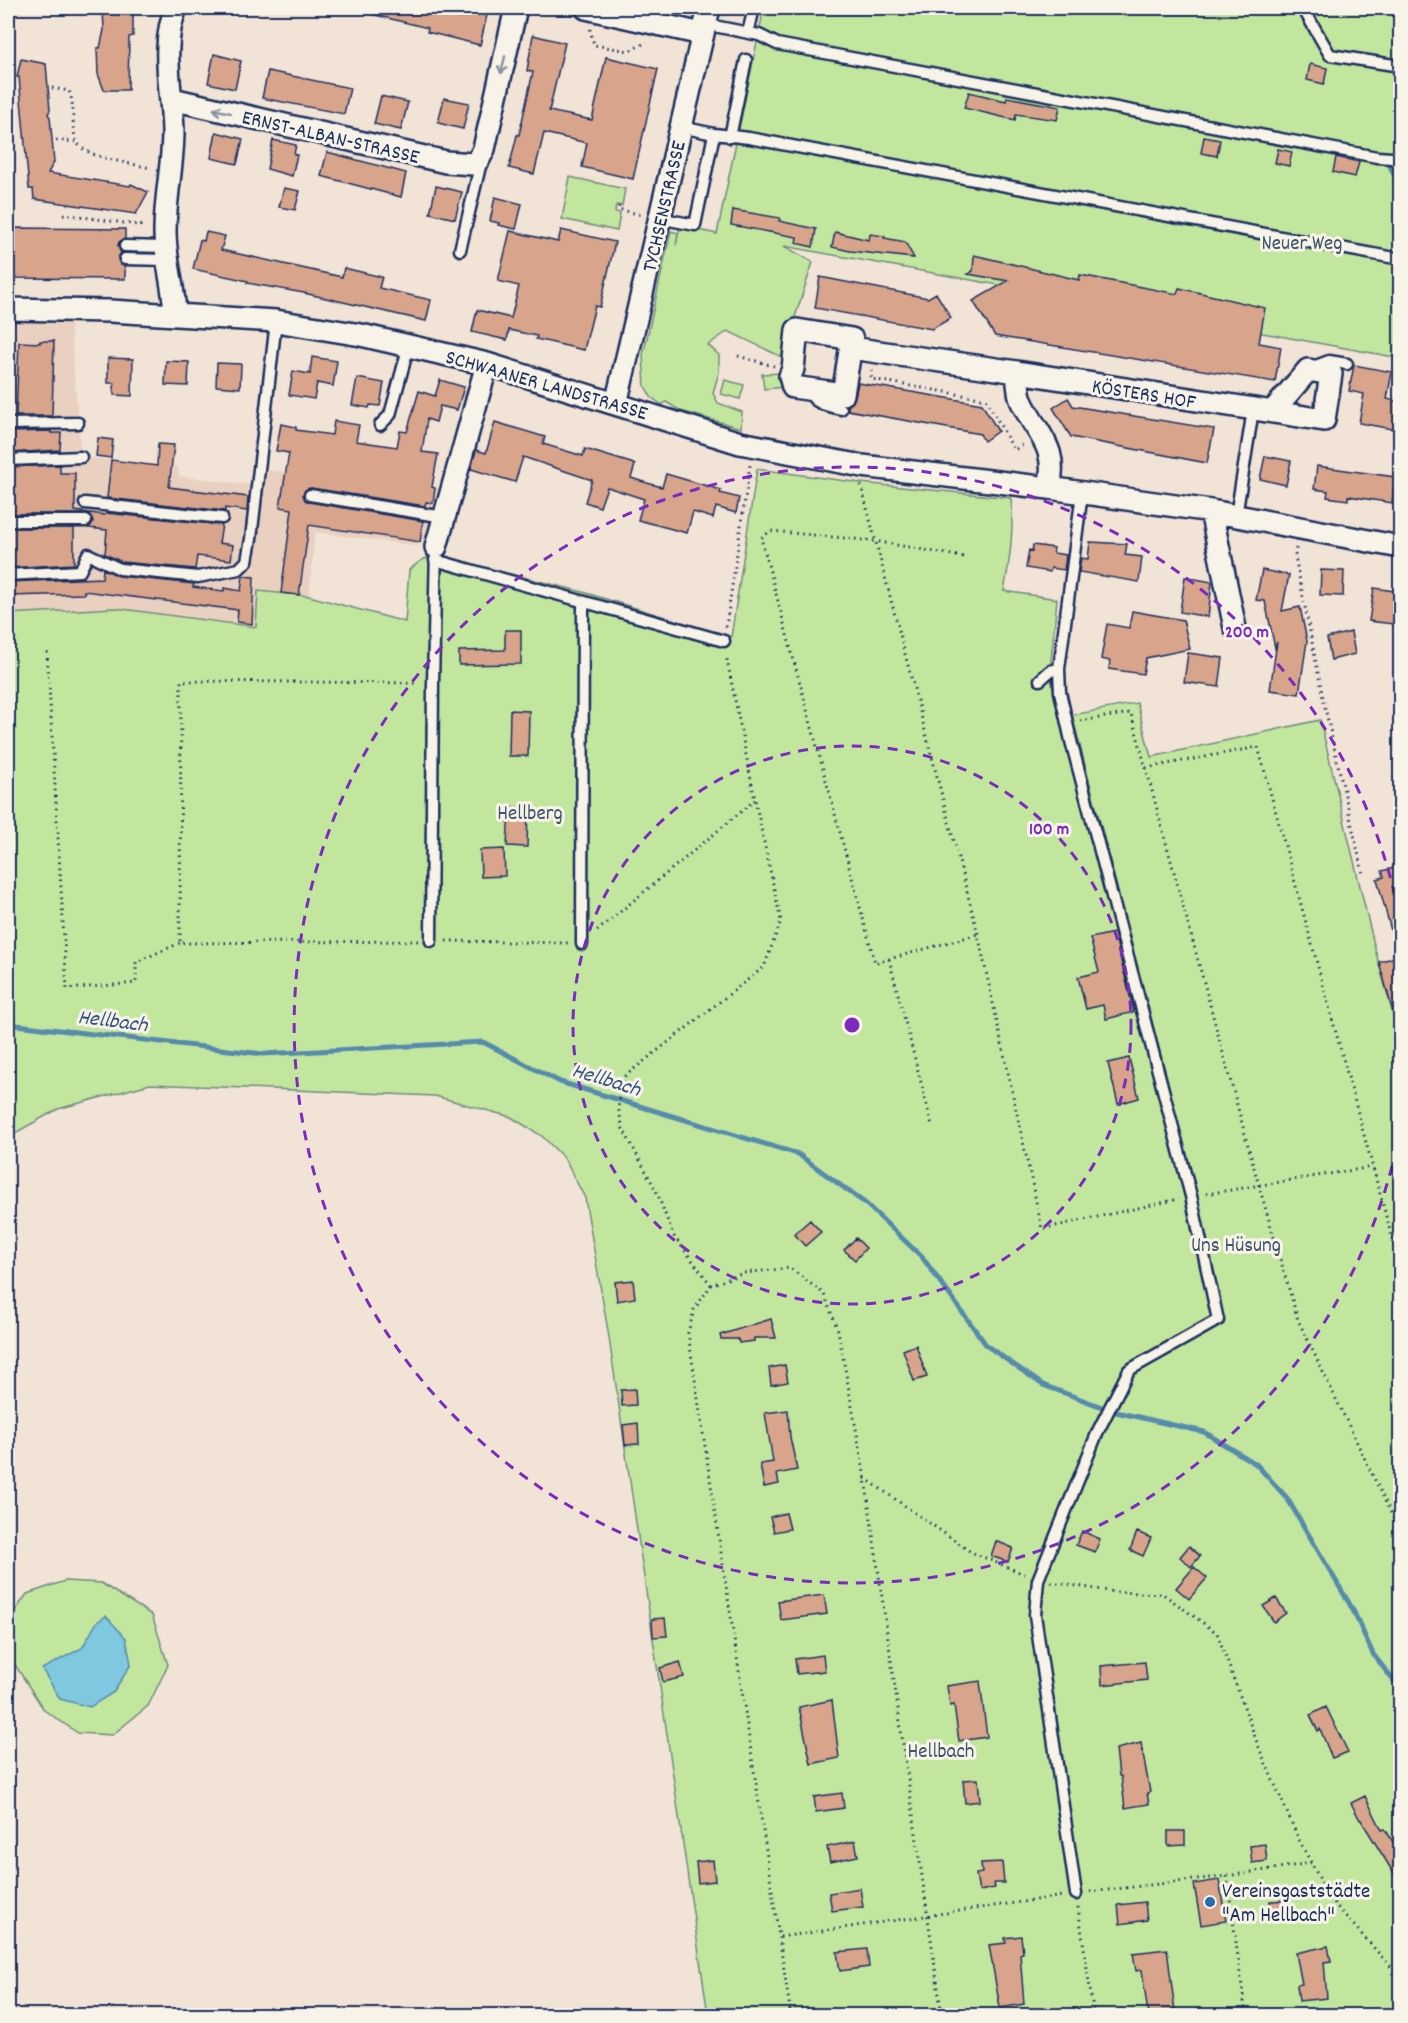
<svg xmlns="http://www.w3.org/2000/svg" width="1408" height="2023" viewBox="0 0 1408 2023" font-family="Dekko,sans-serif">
	<rect width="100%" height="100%" fill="#f1e3d6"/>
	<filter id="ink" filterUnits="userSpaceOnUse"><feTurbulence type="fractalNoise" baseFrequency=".0167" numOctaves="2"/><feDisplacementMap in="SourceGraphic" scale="12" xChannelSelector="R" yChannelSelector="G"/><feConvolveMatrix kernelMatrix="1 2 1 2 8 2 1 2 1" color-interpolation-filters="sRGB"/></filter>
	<g filter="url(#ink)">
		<path fill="#ead0c0" d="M8,309L69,310L81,457L178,467L179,476L251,485H264L266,470L302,474L311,468L438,488L424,542L417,546L315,532L309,596L258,592L256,627L115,608L8,614Z"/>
		<path fill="#c3e69f" stroke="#6f8a7e" stroke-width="1.5" d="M764,8H1400V358L784,246L813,262L793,323L788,360L728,331L708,345L719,355V372L713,393L718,403L742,412L741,428L681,411L666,402L662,405L651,397L645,386L643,355L671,231L678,233L676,245L680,226L717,234Z
			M570,177L625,189L622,206L616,205L615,212L620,213L617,231L562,219Z
			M783,373L785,387L764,389L762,374Z
			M725,380L744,385L740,399L721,394Z
			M757,469L861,483L1011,498C1014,530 1010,559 1004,591L1057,599L1050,671L1052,684L1159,1098L1171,1094L1072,715L1137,703L1151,757L1320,720L1376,953L1400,1040V2015H708L608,1331L585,1198L564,1158L542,1136L511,1117L435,1096L150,1084L58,1109L8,1137V614L115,608L256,627L258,591L309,596L405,622L409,570L422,560L435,555L583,592L731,637Z
			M65,1581L101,1583L152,1615L168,1665L148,1706L112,1735L78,1733L44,1710L10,1657L8,1621L27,1594Z"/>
		<path fill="#7fc8df" stroke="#578bab" stroke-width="1.5" d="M106,1616L126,1638L131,1664L114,1692L90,1707L60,1699L42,1669L82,1648L97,1622Z"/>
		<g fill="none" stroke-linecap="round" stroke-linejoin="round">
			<path stroke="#578bab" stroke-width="5" d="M1389,164L1400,187
				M8,1024L263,1054L483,1042L560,1082L798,1154L866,1204L922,1257L987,1346L1043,1385L1102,1407
				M1116,1412L1204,1432L1256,1464L1287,1498L1352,1608L1373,1654L1400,1689"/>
		</g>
		<path fill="#d8a48c" stroke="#1b2f5e" stroke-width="1.5" d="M103,8H133V36L129,37L128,90H104L98,74L97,48H100L104,30Z
			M368,8H433L432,11L461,18L463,10L487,15L480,45L427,32L428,28L367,13Z
			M533,35L565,43L549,111L592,120L606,57L658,69L633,179L582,167L587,143L544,133L534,174L509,168L517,135H519L533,72L527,71Z
			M214,54L241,61L235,89L208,83Z
			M21,59L46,64L50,110L48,114L50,117L54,162L48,173L130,186L131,184L148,192L136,214L34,199L33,189H29L19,77H17Z
			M1310,64L1327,68L1324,84L1307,80Z
			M268,71L350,88L344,114L262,98Z
			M969,92L1006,101L1007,97L1060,107L1057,120L1016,114L1015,120L964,108Z
			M381,96L408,102L401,130L374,124Z
			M444,98L469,103L463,129L438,123Z
			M216,132L243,139L237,164L211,158Z
			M1204,137L1220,140L1217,156L1201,153Z
			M273,140L296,145L294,154L297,155L292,176L267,169Z
			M1278,149L1292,152L1289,166L1275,163Z
			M327,152L406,173L401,197L321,176Z
			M1336,157L1359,162L1355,177L1333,172Z
			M436,186L462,192L455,219L430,213Z
			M284,188L300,191L295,210L279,207Z
			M495,197L522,204L516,229L498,225L499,223L490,221Z
			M733,210L780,218L779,221L816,229L813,247L796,243L797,237L731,225Z
			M12,228L125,229V239L119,242L118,246L121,253L118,259L121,265L125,266V279L12,278Z
			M561,230L615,242L600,307L595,306L584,350L536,339L537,336L509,330L507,340L472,332L477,310L511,318L519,286L498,281L510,231L558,242Z
			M206,232L225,236L221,250L342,277L344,268L382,277L379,288L431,300L426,321L304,293L247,283L248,281L193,269L200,240L204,241Z
			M835,232L869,240L870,234L885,236L884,238L905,242L914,258L850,251L832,247Z
			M974,255L1079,280L1080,275L1177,294L1179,288L1265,308L1259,343L1281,347L1275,382L995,336L973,301L1008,281L968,274L973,271Z
			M820,277L928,298L936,293L951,318L932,329L815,308Z
			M40,341H54L52,416H16L19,342L40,343Z
			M312,357L337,361L333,386L317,383L314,399L289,395L293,371L310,374Z
			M108,358L133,359L132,396L114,395V383H108Z
			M166,361L189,362L188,386L165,385Z
			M217,363L241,364L240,388L216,386Z
			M1354,365L1392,372L1387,399L1401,402L1398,430L1359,423L1364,394L1349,391Z
			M357,378L384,383L380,406L370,405L369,408L352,405Z
			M440,380L464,387L457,410L440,406L436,422L427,419L422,452L438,454L432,487L435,488L433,503L426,502L425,506L311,488L305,490L303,494L305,500L309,502L423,521L420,542L309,525L299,595L281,593L292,509L280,507L289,453L276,451L281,424L296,427V430L332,435L334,421L359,425L356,441L397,447L400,431L407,432L419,391L435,396Z
			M858,383L982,404L998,431L984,441L980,434L848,410V406L853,402L855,397Z
			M1068,398L1073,406L1214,429L1207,463L1071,437L1053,408Z
			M495,422L545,437L543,444L583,456L585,449L631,463L635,465L631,478L647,483L662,487L666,474L721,490L720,493L739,498L736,513L716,507L713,518L693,512L687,533L638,520L644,499L607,487L600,507L585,502L592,480L523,457L515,482L471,469L476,450L486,453Z
			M51,431V433H61L60,450L8,453V432Z
			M98,438L113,440L111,458L96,456Z
			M158,444L174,445L169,487L248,497L247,511L225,508V511L107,498L111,460L157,466Z
			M1265,456L1291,461L1286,485L1260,479Z
			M60,465V473H75V511L105,515L106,513L222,525L219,543L233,545L231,560L197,556L195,569L122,562L105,554L107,530L88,528L93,522L89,514H8V467Z
			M1317,466L1395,477L1392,503L1348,496V500L1327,497L1328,491L1314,489Z
			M8,528H74V564L8,568Z
			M1090,542L1127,544L1125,555L1142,557L1139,582L1079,572L1081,558L1088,559Z
			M1033,545L1054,548L1053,553L1066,555L1064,570L1051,568L1050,572L1026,568L1029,550L1032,551Z
			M103,569L119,576L194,584L193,587L224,591V588L241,591L243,576L254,577L252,624L237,622L238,610L84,591V594L8,596V582L102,578Z
			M1262,570L1289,575L1282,611L1300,607L1307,641L1299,694L1270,690L1277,642L1275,648L1265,601L1256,600Z
			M1321,570L1344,571L1343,596L1320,595Z
			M1185,577L1212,582L1208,617L1180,612Z
			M1374,588L1401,592V625L1369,621Z
			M1132,611L1183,620L1190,649L1146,658L1143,674L1109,669L1110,661L1101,659L1107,624L1129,628Z
			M505,630H521V664L459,665V651L505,650Z
			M1351,632L1355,654L1331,660L1327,638Z
			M1188,653L1223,658L1219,687L1184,682Z
			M510,710L529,711L528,756H509Z
			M509,807L528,808L527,847L507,846Z
			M504,849L505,876L481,877L480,850Z
			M1401,866V948L1396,949L1377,879L1384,877L1382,871Z
			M1114,933L1134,1012L1106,1019L1103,1005L1086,1009L1078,977L1099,972L1090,938Z
			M1401,955V1021L1396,1022L1379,962Z
			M1129,1058L1139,1098L1118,1104L1108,1063Z
			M810,1220L821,1232L805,1246L794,1234Z
			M856,1238L866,1248L855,1260L844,1250Z
			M633,1280L635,1298L617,1301L615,1282Z
			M771,1319L776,1338H754V1341L739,1343L738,1339H721L720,1335Z
			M916,1345L927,1377L914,1381L903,1350Z
			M785,1365L788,1382L771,1385L769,1368Z
			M635,1389L636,1405L622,1406L621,1390Z
			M788,1410L790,1437L797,1470L777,1474L779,1484L764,1487L760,1464L773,1462L765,1413Z
			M638,1423L639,1444L625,1445L623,1425Z
			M786,1513L790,1529L774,1532L770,1517Z
			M1082,1531L1100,1539L1095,1552L1076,1545Z
			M1137,1532L1151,1538L1143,1556L1130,1550Z
			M996,1541L1013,1548L1008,1562L991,1556Z
			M1189,1546L1200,1556L1191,1567L1180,1557Z
			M1194,1567L1207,1578L1189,1599L1176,1588Z
			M824,1595L827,1614L781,1620L778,1601Z
			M1276,1598L1286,1613L1274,1622L1263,1606Z
			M665,1618L667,1636L653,1637L652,1619Z
			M823,1655L825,1671L797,1674L795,1659Z
			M680,1662L684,1677L663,1682L660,1668Z
			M1145,1662L1147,1680L1102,1685L1101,1666Z
			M980,1681L987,1737L959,1741L954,1705L950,1706L947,1686Z
			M832,1700L839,1758L811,1764L799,1707Z
			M1326,1707L1348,1752L1332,1758L1320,1729L1318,1731L1310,1715Z
			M1141,1743L1150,1792L1147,1793L1149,1804L1125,1808L1121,1776H1119L1116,1749Z
			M978,1779L980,1801L965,1803L963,1780Z
			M842,1793L844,1808L816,1812L814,1797Z
			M1365,1796L1382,1830L1385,1829L1401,1855V1885L1361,1820H1360L1351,1803Z
			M1168,1831H1185V1845L1168,1846Z
			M855,1841L858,1856L830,1862L827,1847Z
			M1265,1844L1267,1861L1252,1863L1250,1846Z
			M713,1860L715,1881L698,1883L696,1862Z
			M1002,1862L1004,1883H994L995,1888L979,1891L976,1874L982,1873L981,1863Z
			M1219,1880L1226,1921L1201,1925L1194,1884Z
			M860,1888L863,1907L832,1911L829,1893Z
			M1289,1900L1290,1917H1270V1901Z
			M1145,1902L1147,1920L1120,1924L1118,1905Z
			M1021,1936L1023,1953L1020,1954L1024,2004L1000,2008L989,1945L1006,1943L1005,1938Z
			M1328,1946L1331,1961L1324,1962L1327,1998L1299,2001L1297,1985L1302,1984L1296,1953Z
			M867,1949L869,1967L840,1971L837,1952Z
			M1167,1949L1175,2011L1148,2014L1142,1970L1136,1971L1133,1953Z"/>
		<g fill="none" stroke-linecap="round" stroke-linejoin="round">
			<defs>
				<path id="service" d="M1303,8L1330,55L1400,66
					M704,24L759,35L777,44L1377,157L1392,158L1400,163
					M748,33L754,8
					M681,127L714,134L749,138L1400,259
					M730,137L746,60
					M659,218L695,225L714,134
					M125,246L165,247
					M460,250L482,158
					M125,259L167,260
					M1313,367L1329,361L1347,364
					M809,391C814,404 828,406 841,409
					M8,424L78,423
					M380,425L390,415L409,345
					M8,460L81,457
					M310,495L444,517
					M85,503L222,518
					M1236,516L1253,410
					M8,521H86
					M435,560L724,641
					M8,575L80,571L88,554L120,569L198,577L239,569L247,561L251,539L276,321
					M1040,680L1050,671L1059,669
					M431,941L433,683L436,547
					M582,944L583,602
					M1076,1894L1035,1615L1038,1580L1098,1431L1129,1370L1218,1320L1191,1196L1071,741L1060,692L1059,669L1082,493"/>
				<path id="minor" d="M586,8L702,34
					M172,99L446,162L473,164L479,159L484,149L516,8
					M8,309L110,311L276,321L361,335L487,364L740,443L862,466L1049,488L1211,511L1400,547
					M175,314C174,286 165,260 165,232C165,198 173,165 173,131C172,89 160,47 176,8
					M797,330L852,339L843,394L793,387L790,376L793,369Z
					M851,348L1017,372C1018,381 1018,392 1021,400C1036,435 1059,445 1049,488
					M1017,372L1324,420L1331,374L1308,370L1272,412
					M616,404L709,8
					M1211,511L1235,628
					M436,547L487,364"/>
			</defs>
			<use href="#service" stroke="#1b2f5e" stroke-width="15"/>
			<use href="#minor" stroke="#1b2f5e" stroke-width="26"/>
			<path stroke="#1b2f5e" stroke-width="3" stroke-dasharray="1.5 4.5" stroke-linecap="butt" d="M590,29L594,45L629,51L647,42
				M52,88L69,91C76,107 70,127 77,142C84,158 135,164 151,168
				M56,140L77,142
				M619,206L618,209L642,215
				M63,214L145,226
				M738,356L774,366
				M872,370L871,379L986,399L1014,450L1025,444
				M861,485L978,934L1042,1229L1179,1199
				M1296,548L1295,556L1324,703L1363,874
				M963,557L875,541L771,531L761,538L875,963L978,934
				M726,627L750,465
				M47,652L67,989L136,983V962L180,943
				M1080,721L1131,713L1259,1186L1298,1320L1399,1530H1400
				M1146,768L1258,747L1400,1267
				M597,931L755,800
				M418,941L180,943L181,681L419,683
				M446,941L568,943
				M889,959L932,1125
				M1206,1194L1372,1167
				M711,1285L673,1235L656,1190L623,1129L618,1107L625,1076L764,967L781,921L755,800L726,655
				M865,1478L971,1552L1024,1574
				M1051,1582L1116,1592L1163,1594L1217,1633L1259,1748L1300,1842L1331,1900L1400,1977
				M1227,1876L1246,2016
				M1090,1892L1227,1876L1311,1863
				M1078,1907L1094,2016
				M780,1937L1063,1896
				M791,2016L688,1333L694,1310L711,1285L744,1273L790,1268L824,1294L838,1330L865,1478L942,2016"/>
			<use href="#service" stroke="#f7f3e8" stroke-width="10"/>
			<use href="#minor" stroke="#f7f3e8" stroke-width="21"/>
		</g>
		<defs><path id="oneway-shaft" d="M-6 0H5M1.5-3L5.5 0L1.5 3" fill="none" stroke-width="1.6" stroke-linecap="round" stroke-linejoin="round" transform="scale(1.5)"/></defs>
		<g stroke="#8991a3">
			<use href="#oneway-shaft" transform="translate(503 65) rotate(103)"/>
			<use href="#oneway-shaft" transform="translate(222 111) rotate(-167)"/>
		</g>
	</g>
	<g fill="none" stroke="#7b2cbf" stroke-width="3" stroke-dasharray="10 8">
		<circle cx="852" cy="1025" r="279"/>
		<path d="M1400 1131A558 558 0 1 1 1400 919"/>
	</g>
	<circle fill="#1f6fb2" stroke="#f7f3e8" stroke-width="2" cx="1210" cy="1902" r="6"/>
	<g text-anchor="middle" stroke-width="6" stroke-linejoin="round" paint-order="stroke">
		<g font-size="21" fill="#1b2f5e" stroke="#f7f3e8">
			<text transform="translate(331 136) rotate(13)" y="7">ERNST-ALBAN-STRASSE</text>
			<text transform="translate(663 206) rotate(-77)" y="7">TYCHSENSTRASSE</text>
			<text transform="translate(547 384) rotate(16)" y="7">SCHWAANER LANDSTRASSE</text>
			<text transform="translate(1144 393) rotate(9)" y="7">KÖSTERS HOF</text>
		</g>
		<g font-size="21" fill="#3d546b" stroke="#f7f3e8">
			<text x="1302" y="249">Neuer Weg</text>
			<text x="530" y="819">Hellberg</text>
			<text x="1236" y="1251">Uns Hüsung</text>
			<text x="941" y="1757">Hellbach</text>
		</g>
		<g font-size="21" fill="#1b2f5e" stroke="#f7f3e8" text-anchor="start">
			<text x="1222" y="1897">Vereinsgaststädte<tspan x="1222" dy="24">"Am Hellbach"</tspan></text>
		</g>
		<g font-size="22" font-style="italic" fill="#34557e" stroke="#f7f3e8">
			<text transform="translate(113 1019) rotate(7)" y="8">Hellbach</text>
			<text transform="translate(607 1078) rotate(17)" y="8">Hellbach</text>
		</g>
	</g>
	<circle cx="852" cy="1025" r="9" fill="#7b2cbf" stroke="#f7f3e8" stroke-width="3"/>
	<g font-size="18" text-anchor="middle" font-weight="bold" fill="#7b2cbf" stroke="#f7f3e8" stroke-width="6" stroke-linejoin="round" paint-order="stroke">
		<text x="1247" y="637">200 m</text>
		<text x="1049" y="834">100 m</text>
	</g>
	<rect width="1408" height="2023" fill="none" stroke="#f7f3e8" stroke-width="30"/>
	<rect x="15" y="15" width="1378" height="1993" fill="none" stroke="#1b2f5e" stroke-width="2" filter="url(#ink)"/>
</svg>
